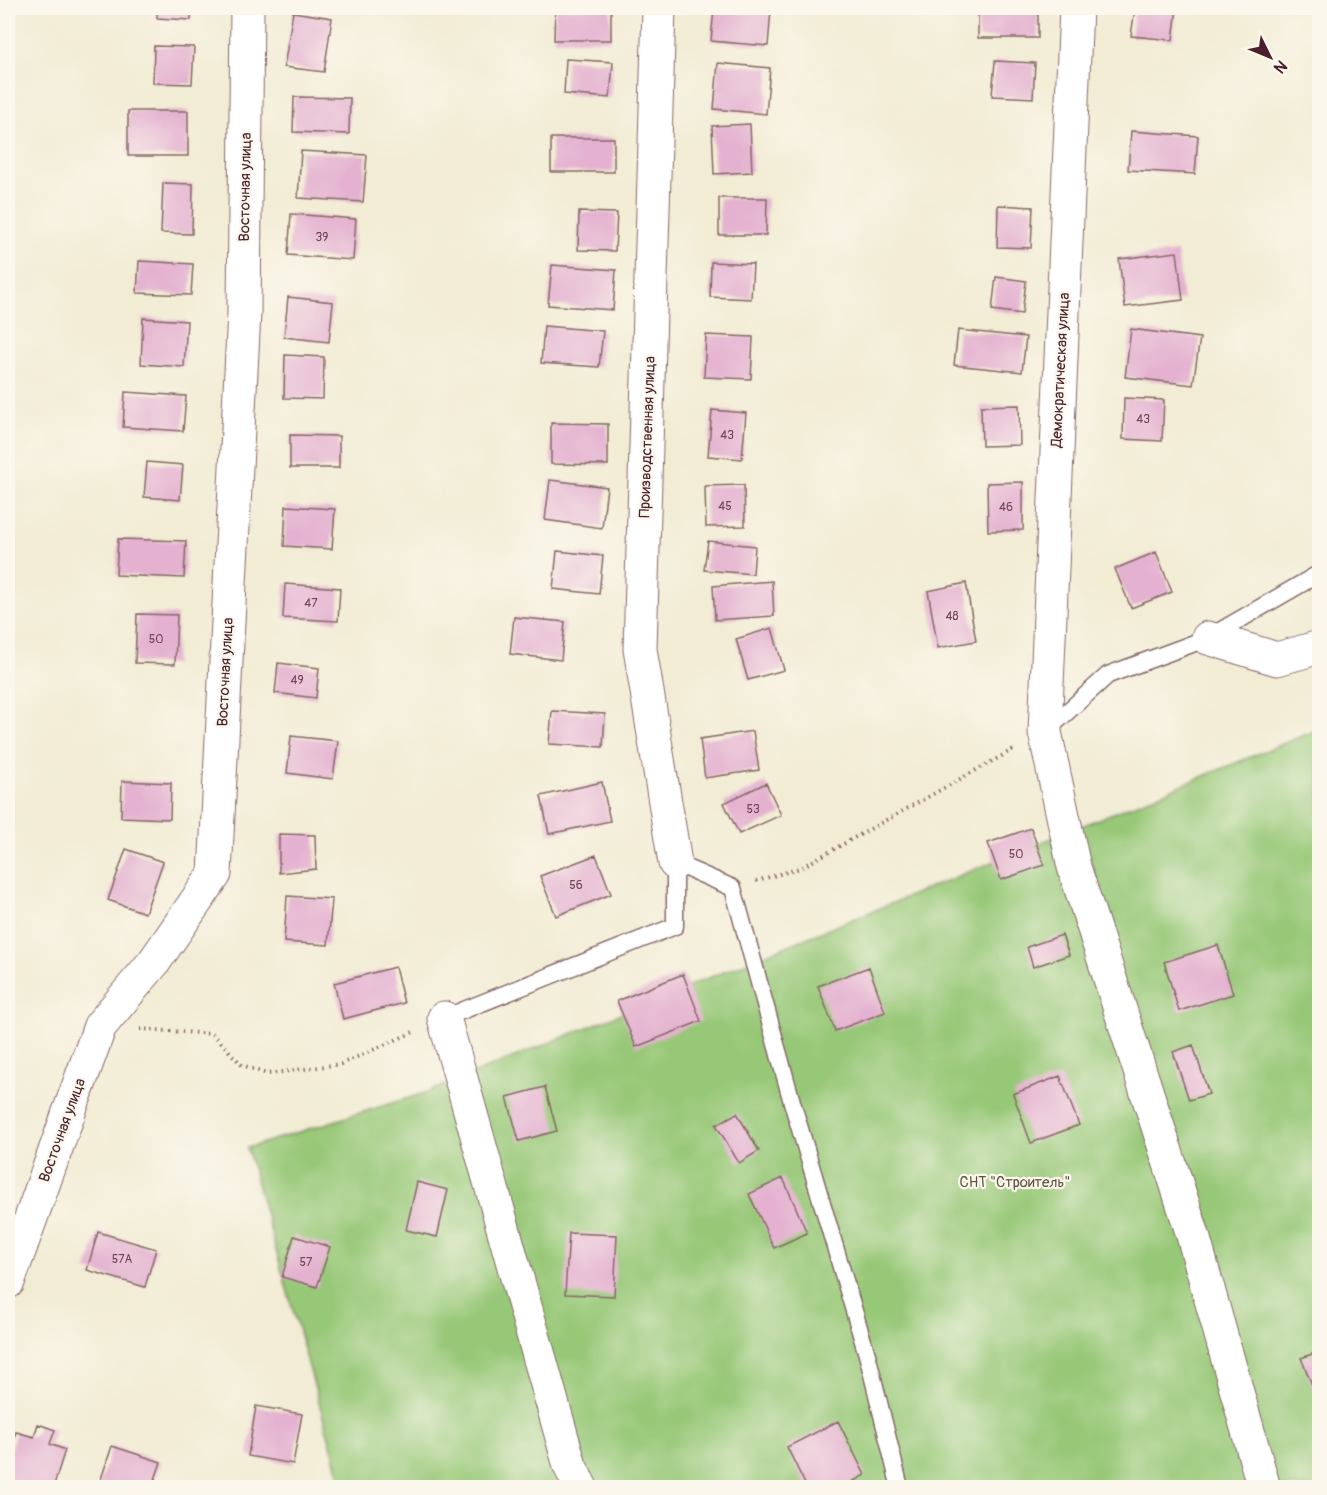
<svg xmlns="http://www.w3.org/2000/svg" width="1327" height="1495" viewBox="0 0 1327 1495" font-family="Pangolin,sans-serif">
	<rect width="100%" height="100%" fill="#fbf7ec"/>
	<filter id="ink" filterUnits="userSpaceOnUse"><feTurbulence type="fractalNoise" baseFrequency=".0167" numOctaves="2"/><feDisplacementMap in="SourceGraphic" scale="12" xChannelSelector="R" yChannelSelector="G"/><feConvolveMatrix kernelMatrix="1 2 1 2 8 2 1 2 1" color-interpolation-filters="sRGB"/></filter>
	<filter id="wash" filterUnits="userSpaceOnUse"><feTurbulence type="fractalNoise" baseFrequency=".008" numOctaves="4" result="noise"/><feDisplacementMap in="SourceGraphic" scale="24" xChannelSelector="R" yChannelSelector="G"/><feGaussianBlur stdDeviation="1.35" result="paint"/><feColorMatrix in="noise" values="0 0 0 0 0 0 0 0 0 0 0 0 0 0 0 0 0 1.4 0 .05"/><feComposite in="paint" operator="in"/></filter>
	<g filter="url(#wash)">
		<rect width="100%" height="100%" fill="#f2ecd4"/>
		<path fill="#97c877" stroke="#707451" stroke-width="1.5" d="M1319,729V1487H343L247,1148L431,1091Z"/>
		<g id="blocks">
			<path fill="#e4b2d0" d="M157,8H192L191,20L157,18Z
				M555,8H611V40H554Z
				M714,8L771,10L768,46L711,41Z
				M978,8H1038V38H978Z
				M1135,8H1177L1173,40L1131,36Z
				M293,12L332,18L324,72L284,67Z
				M154,46L194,47L192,84L153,83Z
				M566,59L613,62L610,98L564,94Z
				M995,61L1035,63L1033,98L992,96Z
				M718,63L770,68L766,114L714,109Z
				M294,97L350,98L349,134L293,132Z
				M128,111H188V156H128Z
				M750,124L752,172L714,174L712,126Z
				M1131,131L1198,136L1195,174L1128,170Z
				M551,138H614V172H551Z
				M301,151L367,155L363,202L298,198Z
				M163,183L193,184L192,234L161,233Z
				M719,198H767L766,235H719Z
				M998,205L1033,207L1031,248L997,247Z
				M579,212L617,213L615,251L578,250Z
				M291,214L356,219L353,260L288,255Z
				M1177,252L1183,300L1125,307L1119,259Z
				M139,261L193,264L191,295L137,293Z
				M711,262L753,264L751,299L710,297Z
				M552,265L616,270L613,310L548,305Z
				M996,277L1026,281L1022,314L992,310Z
				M288,297L333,302L329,342L284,337Z
				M143,318L187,321L184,367L141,364Z
				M544,326L603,331L599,367L541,363Z
				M1131,329L1200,338L1193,385L1125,377Z
				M958,330L1026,337L1022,372L954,365Z
				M706,335L753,337L751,379L704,377Z
				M285,355L324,357L323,399L284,398Z
				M125,392L186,396L183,431L123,427Z
				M1124,398L1164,400L1162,441L1123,439Z
				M1019,405L1020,445L982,446L981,406Z
				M712,410L746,413L742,459L708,456Z
				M551,423L608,424V465L551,464Z
				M290,435L339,436V468H290Z
				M147,462L183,465L180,500L144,497Z
				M550,480L607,487L602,528L545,520Z
				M1023,482V530L988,531L987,483Z
				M744,485L745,526L706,527L705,486Z
				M286,506L335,509L332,549L284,546Z
				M118,539L186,541L184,578L116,575Z
				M708,541L755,546L753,574L704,570Z
				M557,551L603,556L599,594L553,589Z
				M1156,552L1172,592L1131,608L1115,569Z
				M772,581L774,616L715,620L713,586Z
				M966,583L976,641L938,648L928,591Z
				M285,584L340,588L338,621L283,618Z
				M137,614L177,615L175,664L135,663Z
				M514,617L565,622L561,660L510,654Z
				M772,628L784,670L748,680L736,639Z
				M278,663L319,668L316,698L275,693Z
				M552,711L605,714L603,747L549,744Z
				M753,731L759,770L705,778L700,739Z
				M291,736L338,741L333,779L287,773Z
				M122,781L171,783L170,819L121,817Z
				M602,782L610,821L549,834L541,796Z
				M766,783L781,815L739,834L724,803Z
				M1031,828L1044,865L1001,880L988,843Z
				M279,834L315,835L316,869L279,873Z
				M126,849L163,862L145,913L108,900Z
				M596,855L611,894L556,916L540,876Z
				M287,896L332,899L328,945L284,942Z
				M1062,935L1069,955L1033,967L1027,947Z
				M1218,945L1233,994L1179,1011L1164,962Z
				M395,967L404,1003L343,1019L334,983Z
				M869,967L885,1012L835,1031L818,986Z
				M683,974L701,1021L636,1047L617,1001Z
				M1193,1045L1209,1094L1189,1100L1173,1052Z
				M1060,1076L1079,1125L1031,1143L1013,1094Z
				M545,1087L557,1131L519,1141L507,1097Z
				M737,1113L759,1151L739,1163L716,1125Z
				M783,1178L807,1233L774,1248L749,1194Z
				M417,1182L448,1190L437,1237L406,1230Z
				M98,1232L156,1249L145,1287L87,1270Z
				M569,1233L617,1235L614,1296L565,1294Z
				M294,1236L330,1247L317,1287L282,1277Z
				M1320,1351V1396L1317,1397L1301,1358Z
				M256,1406L302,1414L293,1464L248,1456Z
				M838,1421L865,1475L841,1488H807L787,1447Z
				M38,1424L55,1430L50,1444L65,1450L53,1488H25L8,1482V1456L16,1432L34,1437Z
				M112,1446L161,1462L152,1488H98Z"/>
		</g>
	</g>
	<g filter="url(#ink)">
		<use href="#blocks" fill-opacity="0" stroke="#856766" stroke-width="1.5"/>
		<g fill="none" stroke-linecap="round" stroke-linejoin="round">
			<defs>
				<path id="service" d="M1045,732L1108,675L1208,638L1320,573
					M444,1018L675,926V863L733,888L792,1102L868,1358L900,1488"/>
				<path id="minor" d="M659,8L640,649L675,863
					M1076,8L1045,732L1074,867L1192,1232L1264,1488
					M1208,638L1277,659L1320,647
					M444,1018L570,1466L581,1488
					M8,1282L100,1026L154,962L215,874L244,313L247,8"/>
			</defs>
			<use href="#service" stroke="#856766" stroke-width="19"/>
			<use href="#minor" stroke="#856766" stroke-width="35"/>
			<path stroke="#856766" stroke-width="4" stroke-dasharray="1.5 4.5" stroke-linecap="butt" d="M756,881L800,868L1016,748
				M140,1029L213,1034L242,1065L267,1074L341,1064L416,1031"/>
			<use href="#service" stroke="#fff" stroke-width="16"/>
			<use href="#minor" stroke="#fff" stroke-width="33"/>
		</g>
	</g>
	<g text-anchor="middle" stroke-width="4.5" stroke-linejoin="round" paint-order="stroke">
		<g font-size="12" fill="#704454">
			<text x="322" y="241">39</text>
			<text x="1143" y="423">43</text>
			<text x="727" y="439">43</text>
			<text x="725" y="510">45</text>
			<text x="1006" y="511">46</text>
			<text x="311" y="607">47</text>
			<text x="952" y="620">48</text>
			<text x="156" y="643">50</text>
			<text x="297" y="684">49</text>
			<text x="753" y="813">53</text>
			<text x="1016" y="858">50</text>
			<text x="576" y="889">56</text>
			<text x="122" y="1263">57А</text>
			<text x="306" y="1266">57</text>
		</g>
		<g font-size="15" fill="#4a1f2b" stroke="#fbf7ec">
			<text transform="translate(245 187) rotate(-89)" y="5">Восточная улица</text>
			<text transform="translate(1060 370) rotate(-87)" y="5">Демократическая улица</text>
			<text transform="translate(647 437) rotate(-88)" y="5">Производственная улица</text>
			<text transform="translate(225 672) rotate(-87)" y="5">Восточная улица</text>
			<text transform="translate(62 1130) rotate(-70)" y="5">Восточная улица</text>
		</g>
		<g font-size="15" fill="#615242" stroke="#fbf7ec">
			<text x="1015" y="1187">СНТ "Строитель"</text>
		</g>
	</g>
	<rect width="1327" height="1495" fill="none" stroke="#fbf7ec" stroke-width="30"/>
	<g transform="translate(1270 57) rotate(133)" stroke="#fbf7ec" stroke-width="4.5" paint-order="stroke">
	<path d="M0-4.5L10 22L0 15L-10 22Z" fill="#4a1f2b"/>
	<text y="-9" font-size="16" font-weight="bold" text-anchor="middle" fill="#4a1f2b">N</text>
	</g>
</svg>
